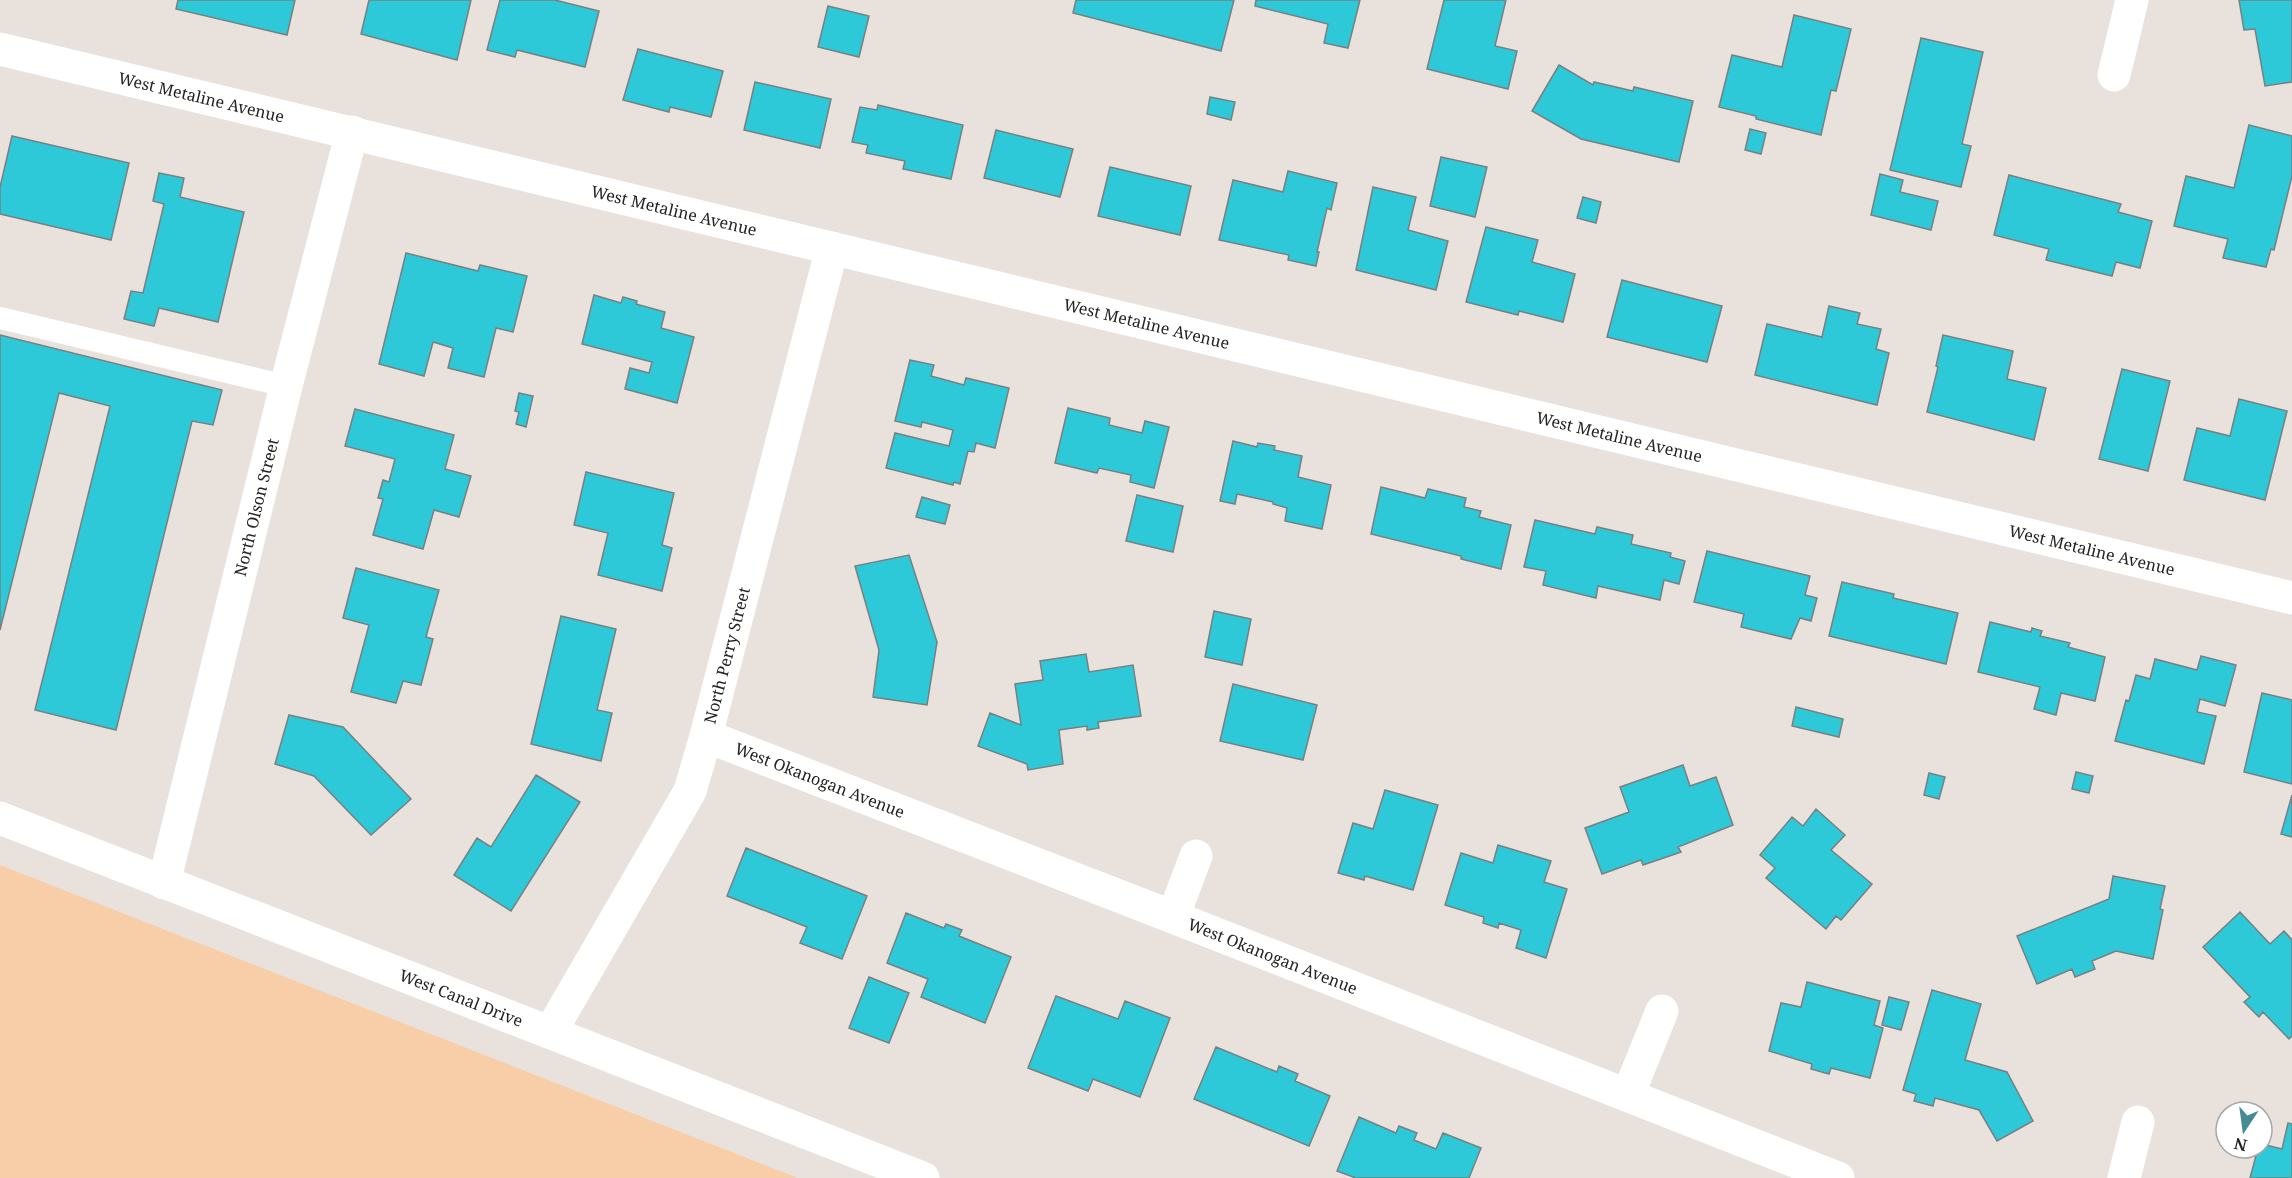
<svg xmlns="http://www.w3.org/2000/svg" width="2292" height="1178" viewBox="0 0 2292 1178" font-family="'Noto Serif',serif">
	<rect width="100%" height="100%" fill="#e9e2dc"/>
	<path fill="#f7cea8" d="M0,865L798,1178H0Z"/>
	<path fill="#2ec9d9" stroke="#778081" stroke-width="1.5" d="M178,0H295L287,35L176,9Z
		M369,0H471L457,60L361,34Z
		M500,0H555L599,11L585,67L517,50L515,57L487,50Z
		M1076,0H1234L1221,51L1073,13Z
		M1256,0H1360L1348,48L1324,43L1328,24L1255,6Z
		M1444,0H1506L1495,46L1517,51L1508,89L1427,69Z
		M2239,0H2292V82L2265,86L2255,29L2244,30Z
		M828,6L869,16L859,57L818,47Z
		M1794,15L1851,29L1836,91L1831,90L1821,135L1756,119V116L1719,107L1732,55L1782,67Z
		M1921,38L1983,52L1962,144L1971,146L1961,187L1890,170Z
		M638,49L723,71L711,117L670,107L669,112L623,100Z
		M1559,65L1593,85L1594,82L1633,91L1634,87L1693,101L1679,162L1581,139L1532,111Z
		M755,82L831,99L820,148L744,130Z
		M1210,97L1235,102L1231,120L1207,114Z
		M878,105L963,125L951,179L903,169L905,161L866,153L868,145L852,142L860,107L877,110Z
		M2249,125L2292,136V176L2274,250L2271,249L2266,267L2223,258L2228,239L2174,226L2186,176L2234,188Z
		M1750,129L1766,133L1761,154L1745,150Z
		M996,130L1073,149L1060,197L984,178Z
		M12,136L129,163L111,240L0,214V187Z
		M1441,157L1487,167L1475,217L1430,206Z
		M1110,167L1191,186L1180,235L1098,216Z
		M1288,171L1337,183L1331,210L1327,208L1317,252H1319L1316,266L1288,260L1289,255L1219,240L1233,180L1283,192Z
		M159,173L184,178L180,197L244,212L218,322L159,308L154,326L124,319L131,291L143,293L164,204L153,201Z
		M1880,174L1903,180L1900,192L1938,201L1931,230L1871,215Z
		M2009,175L2121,204L2118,212L2152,221L2140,268L2116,262L2112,276L2046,260L2049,249L1994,235Z
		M1373,187L1416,197L1408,230L1448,241L1436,290L1356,270Z
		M1583,197L1601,202L1596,223L1577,218Z
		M1486,227L1538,240L1532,262L1575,274L1563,322L1519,311L1518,315L1466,302Z
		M406,253L478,271L480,265L527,276L513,332L496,328L484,377L448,368L453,348L433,342L424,376L379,364Z
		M1622,280L1722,306L1707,362L1607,337Z
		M594,295L621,303L623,297L637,301L636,304L665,312L661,328L694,337L677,403L625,389L630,368L649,373L652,362L582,344Z
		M1829,306L1860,313L1857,324L1881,329L1876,349L1889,353L1877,405L1755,375L1767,324L1822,337Z
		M0,335L222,390L213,425L192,421L116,730L35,710L110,406L59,393L0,630Z
		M1943,335L2013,351L2007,379L2046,388L2034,440L1927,412L1938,367L1936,366Z
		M910,360L934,365L931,376L964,385L966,378L1009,388L995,448L976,443L974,452L968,451L960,484L954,482L953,485L886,468L895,433L949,446L953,430L922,422L921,427L895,421Z
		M2122,369L2170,381L2148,471L2099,459Z
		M519,393L533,396L526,427L516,424L519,412L515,411Z
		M2239,399L2287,411L2265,500L2184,480L2197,428L2230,436Z
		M1068,408L1110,418L1109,425L1142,433L1145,421L1169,427L1154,488L1130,482L1131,475L1099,468L1097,473L1055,463Z
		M355,409L454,435L445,469L471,476L459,517L434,510L423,549L373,535L383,499L378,498L383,480L389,482L395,459L345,446Z
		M1233,441L1257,447L1258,443L1275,446L1274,450L1302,456L1298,477L1331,485L1322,529L1285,521L1287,508L1273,504V502L1237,494L1235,504L1220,501Z
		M586,472L674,493L662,545L672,548L662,591L598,575L608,533L574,525Z
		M1381,487L1425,498L1428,489L1466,498L1464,507L1481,511L1479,517L1511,525L1501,569L1461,559V556L1371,534Z
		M1137,495L1183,506L1173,552L1126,541Z
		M922,497L950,505L945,524L916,517Z
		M1535,520L1595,534L1597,527L1633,535L1631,544L1671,553L1670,557L1685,561L1679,584L1664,580L1660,600L1598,586L1596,598L1543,585L1546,571L1524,567Z
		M1707,551L1810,576L1805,595L1817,598L1811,621L1800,618L1791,639L1741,627L1744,614L1694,602Z
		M909,555L937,642L927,705L873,697L879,650L855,566Z
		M356,568L439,590L426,637L433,639L421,685L403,681L396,703L351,692L369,625L343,618Z
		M1842,582L1894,594L1893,598L1958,613L1946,664L1829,636Z
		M1214,611L1251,619L1242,665L1205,657Z
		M561,616L616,629L597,710L612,713L601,761L531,744Z
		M1990,622L2031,632L2032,628L2042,631L2040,636L2070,643L2068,647L2105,657L2095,701L2061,693L2056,715L2034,709L2040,687L1978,672Z
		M1086,654L1089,672L1133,665L1141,716L1098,722L1099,728L1087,730V726L1059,730L1063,764L1028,770L1027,764L978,746L990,713L1021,725L1015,684L1043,680L1040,661Z
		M2201,656L2236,665L2225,706L2200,699L2197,712L2216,716L2204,764L2115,741L2126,700L2129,701L2136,675L2150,679L2155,659L2197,670Z
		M1233,684L1317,705L1303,760L1220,741Z
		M2262,693L2292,700V784L2244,772Z
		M1796,707L1843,719L1839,737L1792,726Z
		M289,715L343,727L411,799L371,835L314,776L275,764Z
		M1683,765L1690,786L1716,777L1733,825L1678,847L1681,852L1643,865L1641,860L1602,874L1585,828L1629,812L1620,787Z
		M2076,772L2093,776L2089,793L2072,789Z
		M1929,773L1945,777L1939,799L1924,795Z
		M536,775L580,802L511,911L454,875L477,838L491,847Z
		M1385,790L1438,805L1413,890L1365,876L1364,880L1338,873L1353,823L1373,829Z
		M2292,795V837L2281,834Z
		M1816,809L1845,835L1831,850L1872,884L1841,920L1836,916L1826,929L1766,878L1775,868L1760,855L1792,817L1803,826Z
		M1498,845L1551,861L1544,882L1567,889L1546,958L1516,948L1521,930L1499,923L1498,928L1483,923L1484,917L1445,905L1461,853L1493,863Z
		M746,848L867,896L842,959L800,943L807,927L727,896Z
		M2113,876L2165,886L2160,909L2163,910L2153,959L2116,951L2092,961L2095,969L2075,977L2072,969L2037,984L2017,936L2109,899Z
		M2240,912L2270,944L2284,931L2292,940V1036L2289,1039L2263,1012L2259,1017L2244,1002L2250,997L2203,947Z
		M906,913L944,928L946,924L962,930L959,936L1011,957L985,1023L921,997L928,979L887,963Z
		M869,977L909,993L889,1043L849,1028Z
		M1807,982L1880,1001L1874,1025L1883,1028L1870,1078L1831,1068L1829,1074L1811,1069L1812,1064L1769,1051L1781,1003L1801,1007Z
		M1932,990L1981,1004L1965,1060L2007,1072L2033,1121L1997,1141L1979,1110L1935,1098L1933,1106L1914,1101L1916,1094L1903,1090Z
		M1056,996L1118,1019L1125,1001L1170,1018L1140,1097L1093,1079L1088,1091L1028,1068Z
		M1889,997L1909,1002L1901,1030L1882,1025Z
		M1216,1047L1277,1072L1279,1066L1298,1074L1295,1081L1330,1096L1309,1146L1194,1099Z
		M1359,1117L1396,1133L1399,1126L1417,1133L1414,1140L1436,1149L1443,1133L1481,1148L1469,1178H1356L1337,1171Z
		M2288,1123L2292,1124V1178H2250L2258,1148H2262V1144L2282,1149Z"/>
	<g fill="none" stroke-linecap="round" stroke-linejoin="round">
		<path stroke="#fff" stroke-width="22" d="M0,318L286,386"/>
		<g stroke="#fff" stroke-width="33">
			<path id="s1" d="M0,49L2292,598"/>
			<path d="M2114,75L2132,0"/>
			<path id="s2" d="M706,736L1173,917L1838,1178"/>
			<path id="s3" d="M164,883L286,386L352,132"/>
			<path d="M1173,917L1196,856"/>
			<path id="s4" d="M551,1031L690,791L706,736L832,248"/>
			<path d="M1628,1095L1662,1011"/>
			<path d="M2124,1178L2138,1122"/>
		</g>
		<path stroke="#fff" stroke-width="33" id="s5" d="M0,818L923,1178"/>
	</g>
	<g text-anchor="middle" stroke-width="5" stroke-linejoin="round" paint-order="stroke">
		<g font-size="16" fill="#252320" stroke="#fff">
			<text dy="6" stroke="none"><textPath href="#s1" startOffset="207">West Metaline Avenue</textPath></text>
			<text dy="6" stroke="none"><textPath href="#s1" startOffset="693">West Metaline Avenue</textPath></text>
			<text dy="6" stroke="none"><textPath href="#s1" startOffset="1179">West Metaline Avenue</textPath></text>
			<text dy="6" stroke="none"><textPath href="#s1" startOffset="1665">West Metaline Avenue</textPath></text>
			<text dy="6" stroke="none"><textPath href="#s3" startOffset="387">North Olson Street</textPath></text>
			<text dy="6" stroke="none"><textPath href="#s1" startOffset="2151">West Metaline Avenue</textPath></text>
			<text dy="6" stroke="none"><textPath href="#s4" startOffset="418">North Perry Street</textPath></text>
			<text dy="6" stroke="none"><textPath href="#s2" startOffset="122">West Okanogan Avenue</textPath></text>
			<text dy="6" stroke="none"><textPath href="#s2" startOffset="608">West Okanogan Avenue</textPath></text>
			<text dy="6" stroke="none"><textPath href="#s5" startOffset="495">West Canal Drive</textPath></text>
		</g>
	</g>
	<g transform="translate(2244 1130) rotate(193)"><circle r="28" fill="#ffffff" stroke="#a8a7a6" stroke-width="1.5"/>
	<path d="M0-4.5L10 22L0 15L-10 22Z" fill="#448b94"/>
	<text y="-9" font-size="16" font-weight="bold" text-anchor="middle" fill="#252320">N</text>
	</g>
</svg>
